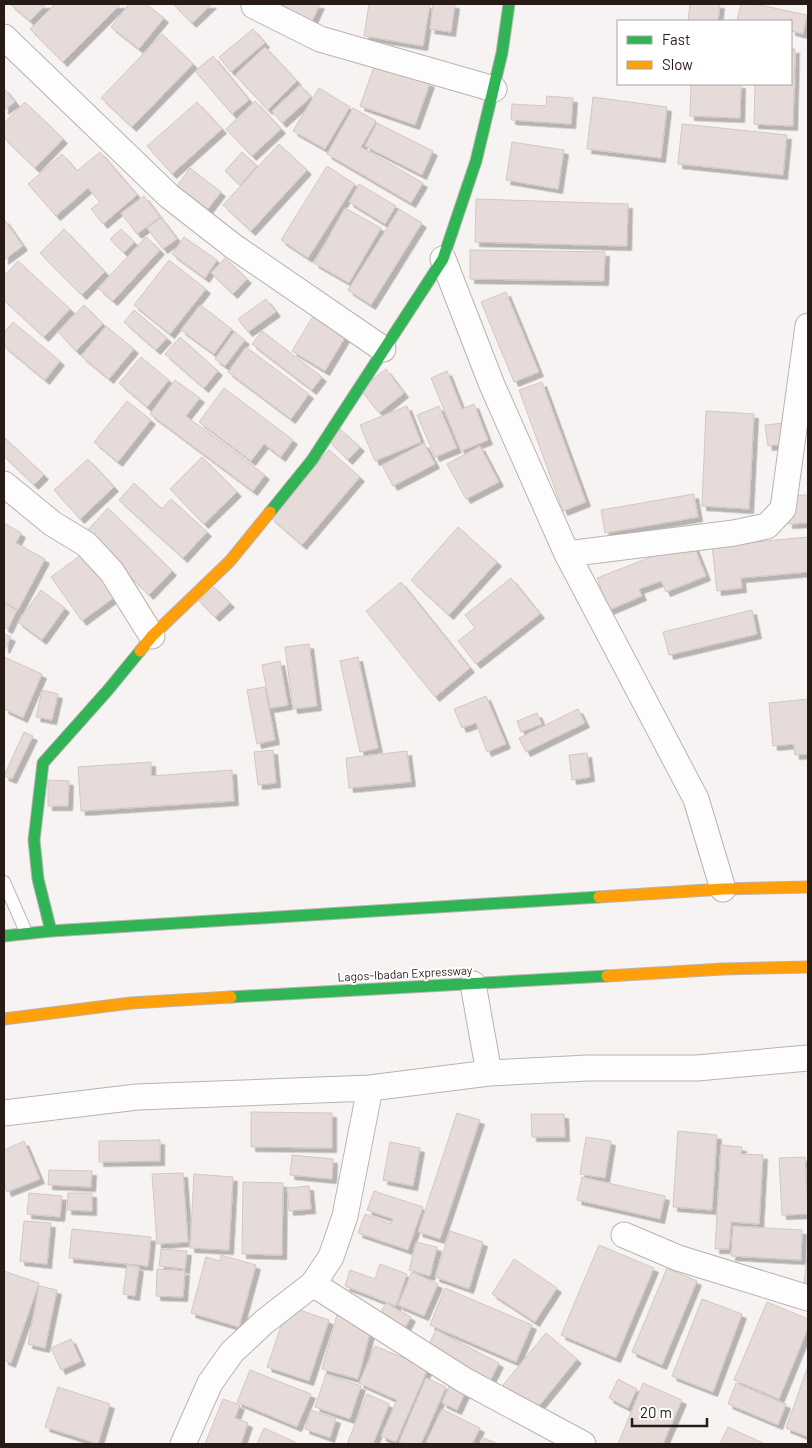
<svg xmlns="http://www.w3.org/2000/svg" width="812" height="1448" viewBox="0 0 812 1448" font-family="Barlow,sans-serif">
	<defs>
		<filter id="shadow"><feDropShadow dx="4.5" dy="4.5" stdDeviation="0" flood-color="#0004"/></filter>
	</defs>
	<rect width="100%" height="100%" fill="#f7f3f2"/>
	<path fill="#e6dbd8" stroke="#d0c8c5" filter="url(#shadow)" d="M10,4H46L30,21Z
		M55,4H121L63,62L30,29Z
		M129,4H146L164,18L139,49L111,27Z
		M173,4H212L192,23Z
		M278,4H320L310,26L276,10Z
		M369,4H430L423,46L364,36Z
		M433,4H455L451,32L430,29Z
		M690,4H720L718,21H688Z
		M741,4H755L807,15L803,34L791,31V21H745L737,20Z
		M253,29L265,43L231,72L219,57Z
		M162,34L193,64L132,127L101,98Z
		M265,47L297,81L268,110L235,75Z
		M791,49H795L793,126L754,124L755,84H791Z
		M213,56L249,100L232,114L195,71Z
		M375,64L430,83L415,125L360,106Z
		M691,84H741L740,118L690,116Z
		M300,85L311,97L282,123L272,111Z
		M4,88L15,102L4,110Z
		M319,88L350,107L325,149L293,131Z
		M547,96L573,98L571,124L511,120L512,104L546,106Z
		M593,97L667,107L661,158L587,149Z
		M255,101L281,129L252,156L226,129Z
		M25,102L63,139L35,168L4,138V123Z
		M197,102L222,129L172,174L147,146Z
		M353,108L376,121L361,147L423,183L411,203L327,154Z
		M377,123L433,151L422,175L365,146Z
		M682,124L787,135L783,175L678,164Z
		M512,142L564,150L558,189L506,180Z
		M279,144L307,170L251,231L223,205Z
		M100,152L137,195L103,224L91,209L100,202L88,188L56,216L28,184L62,154L77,171Z
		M242,152L257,166L240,185L225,171Z
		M327,166L355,184L308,258L281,240Z
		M190,168L221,192L208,209L177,186Z
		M359,184L396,206L385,224L349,202Z
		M144,196L160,217L137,234L121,213Z
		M476,199L628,204L627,246L475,242Z
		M345,208L381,228L349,283L314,263Z
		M399,209L422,223L371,305L348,290Z
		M161,218L177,239L163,249L147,228Z
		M4,219L23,246L4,260Z
		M64,229L105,272L82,295L40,253Z
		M121,229L134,242L124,253L110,239Z
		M146,237L160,250L113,301L98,288Z
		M184,237L217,260L205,278L172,254Z
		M470,250L605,252L604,281L470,279Z
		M225,258L247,279L233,294L211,273Z
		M169,260L206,289L170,334L134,305Z
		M18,261L70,309L44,337L4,300V276Z
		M506,292L539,372L514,382L481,302Z
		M266,299L276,312L248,332L238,319Z
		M84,305L103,324L76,351L58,332Z
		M200,305L232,329L214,354L181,330Z
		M134,310L167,338L156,350L124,322Z
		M313,316L346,336L325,371L292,351Z
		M13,322L60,361L45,380L4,346V333Z
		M106,326L134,349L109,379L81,356Z
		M262,331L322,377L312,390L252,344Z
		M234,332L245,340L225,366L215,359Z
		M180,337L218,371L204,388L165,354Z
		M246,347L309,394L291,419L228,372Z
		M141,357L169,380L147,407L119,383Z
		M386,369L404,393L379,413L360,389Z
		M447,371L462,409L474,404L488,440L461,451L431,378Z
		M175,380L200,398L186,416L265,475L253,491L150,414Z
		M542,382L586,502L563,511L519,390Z
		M224,388L293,440L281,457L264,444L251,461L199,422Z
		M127,401L151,420L118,462L94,442Z
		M407,406L421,442L375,461L360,425Z
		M439,406L457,448L435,457L417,415Z
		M706,411L754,414L749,509L702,506Z
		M784,423L786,444L768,446L765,425Z
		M340,429L360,447L348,460L329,441Z
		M5,438L44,475L34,485L4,456Z
		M424,443L435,464L393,486L382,465Z
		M480,446L499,482L466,499L447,464Z
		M329,450L360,477L302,545L270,517Z
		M202,457L237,492L204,524L170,489Z
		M88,459L114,487L80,519L54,490Z
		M134,483L162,509L171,499L207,532L183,558L119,500Z
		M694,494L698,517L605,533L601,510Z
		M808,495V523L788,524L787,496Z
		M108,508L172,571L149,595L85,533Z
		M4,523L21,533L16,543L45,559L18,610L4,602Z
		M458,527L497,562L449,615L411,580Z
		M808,537V572L741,578L742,588L717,591L712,546Z
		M692,541L706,576L666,592L661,581L639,589L642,596L609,610L597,578Z
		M85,552L116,596L82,621L51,577Z
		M511,578L540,614L476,664L458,641L475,628L465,615Z
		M401,582L470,668L435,697L366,611Z
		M214,587L230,603L215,617L199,601Z
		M41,590L65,608L42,640L18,622Z
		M4,603L17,610L8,629L4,627Z
		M752,610L757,634L669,655L663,632Z
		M4,634L11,637L5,649L4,648Z
		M309,644L317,706L293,709L285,647Z
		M4,657L42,674L23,718L4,709Z
		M358,657L378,748L360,752L340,661Z
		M280,661L288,705L270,708L262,665Z
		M265,687L275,740L257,744L247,690Z
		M42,690L58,694L52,720L36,717Z
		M486,696L506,744L487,752L476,723L462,728L454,709Z
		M808,699V754L795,755L794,744L773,746L769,703Z
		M578,709L585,723L526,752L519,738Z
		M537,713L542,724L521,732L517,721Z
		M24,732L33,736L12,779L4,776Z
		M273,750L276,783L258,785L254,752Z
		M407,751L411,782L349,788L346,758Z
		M587,753L590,777L572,780L569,755Z
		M151,762V776L232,770L234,801L81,811L78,767Z
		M48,780L69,781L68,806H48Z
		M251,1112L332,1113V1148L251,1147Z
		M457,1113L480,1120L440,1239L418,1232Z
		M531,1114H564L565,1137H532Z
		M678,1131L717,1135L712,1210L673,1207Z
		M586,1137L611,1141L605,1178L580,1174Z
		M160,1140V1161L99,1162V1141Z
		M24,1141L40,1179L7,1192L4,1183V1150Z
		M390,1142L420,1148L413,1186L383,1180Z
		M721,1145L742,1147L741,1154L763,1155L759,1224L731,1222L729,1249H715Z
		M292,1155L333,1159L332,1179L290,1175Z
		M805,1157L808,1214L782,1215L779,1158Z
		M49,1170L92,1171L91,1187L48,1185Z
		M183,1173L188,1242L157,1244L152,1174Z
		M194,1174L233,1177L229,1250L190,1248Z
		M582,1177L665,1196L660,1219L577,1200Z
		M243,1182L283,1183L282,1255L242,1254Z
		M309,1186L311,1209L289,1211L287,1188Z
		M374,1191L423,1207L408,1250L358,1233L365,1214L391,1224L393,1219L367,1210Z
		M29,1193L62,1196L60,1217L27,1214Z
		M68,1193H92V1211L67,1210Z
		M24,1221L51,1223L47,1264L20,1261Z
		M733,1226L802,1230L801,1260L731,1256Z
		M72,1229L151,1237L148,1266L69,1258Z
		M450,1231L483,1242L469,1289L435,1277Z
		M416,1242L437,1247L430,1276L409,1270Z
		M599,1245L654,1268L616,1358L561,1335Z
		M808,1248V1284H804Z
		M161,1249L187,1251L185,1269L159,1266Z
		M221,1255L256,1265L239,1327L191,1313L206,1257L220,1261Z
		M514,1259L557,1288L535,1322L492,1294Z
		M380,1264L407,1274L396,1306L345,1286L350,1270L375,1279Z
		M127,1265L139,1267L135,1296L123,1294Z
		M667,1268L697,1281L662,1365L632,1352Z
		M157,1269L185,1271L183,1297L156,1296Z
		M4,1271L39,1283L11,1363L4,1360Z
		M412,1272L438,1284L424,1316L398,1305Z
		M39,1286L57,1290L45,1348L28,1344Z
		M445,1288L532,1325L516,1362L430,1325Z
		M702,1299L742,1314L713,1392L672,1376Z
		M767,1302L808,1319V1328L779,1399L734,1380Z
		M386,1303L411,1317L403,1332L378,1317Z
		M288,1306L329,1320L309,1381L267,1367Z
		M337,1315L372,1325L358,1379L322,1369Z
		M436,1330L499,1363L489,1383L426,1350Z
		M546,1333L577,1359L535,1411L503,1385Z
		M71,1339L81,1361L61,1370L51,1348Z
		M375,1346L428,1368L396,1442L381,1436L397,1400L359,1383Z
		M808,1366V1437L786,1428Z
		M250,1370L311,1394L297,1427L237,1402Z
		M326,1374L361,1386L350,1419L315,1407Z
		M426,1378L446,1387L421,1444H404L399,1442Z
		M618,1379L637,1389L628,1408L609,1398Z
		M643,1383L682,1400L663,1444H618Z
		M736,1383L786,1404L778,1425L728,1404Z
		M449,1386L465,1393L457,1410L442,1403Z
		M58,1387L110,1404L98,1444L45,1427Z
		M367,1394L389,1404L373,1444H347Z
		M223,1399L240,1405L235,1418L248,1423L241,1444H205Z
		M442,1409L480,1428L472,1444H430L426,1442Z
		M311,1410L336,1419L330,1438L305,1429Z
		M728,1427L765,1444H720Z
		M264,1428L295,1442L294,1444H257Z
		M484,1438L498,1444H482Z"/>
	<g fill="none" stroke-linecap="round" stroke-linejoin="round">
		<defs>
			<path id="lane" d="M4,882L26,932"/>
			<path id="street" d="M254,6L320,39L494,89
				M4,37L169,196L233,246L383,349
				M443,259L492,385L567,554L696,799L723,889
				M4,484L53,524L86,544L112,572L152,636
				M567,554L734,533L767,526L783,509L808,326
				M473,984L489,1073
				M4,1113L137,1097L370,1088L489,1073L588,1068H697L808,1058
				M624,1235L678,1258L808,1298
				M313,1284L464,1380L583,1444
				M183,1444L210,1383L232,1352L264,1322L313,1284L331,1257L345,1216L370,1088"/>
			<path id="fast" d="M270,512L312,460L443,259L476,161L502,53L509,4
				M51,931L38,879L34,840L43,763L108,690L140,651
				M4,936L51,931L599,897
				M231,997L607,976"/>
			<path id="slow" d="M140,651L152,636L230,561L270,512
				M599,897L723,889L808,887
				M607,976L723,969L808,967
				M4,1019L131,1003L231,997"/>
		</defs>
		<use href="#lane" stroke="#bab3af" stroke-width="14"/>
		<use href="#street" stroke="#bab3af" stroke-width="27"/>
		<use href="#fast" stroke="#bab3af" stroke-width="13"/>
		<use href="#slow" stroke="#bab3af" stroke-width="13"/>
		<use href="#lane" stroke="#fefdfd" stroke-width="12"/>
		<use href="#street" stroke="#fefdfd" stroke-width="25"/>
		<use href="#fast" stroke="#30b455" stroke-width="11"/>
		<use href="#slow" stroke="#ff9f0a" stroke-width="11"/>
	</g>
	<g text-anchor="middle" stroke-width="4" stroke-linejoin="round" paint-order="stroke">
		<g font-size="12" fill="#281b15" stroke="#fff">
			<text transform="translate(405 974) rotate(-3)" y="4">Lagos-Ibadan Expressway</text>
		</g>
	</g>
	<rect width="812" height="1448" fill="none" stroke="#281b15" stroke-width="10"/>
	<rect x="617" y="20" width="175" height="65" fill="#ffffff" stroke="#a9a4a1"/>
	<rect x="627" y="36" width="25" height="8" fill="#30b455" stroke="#a9a4a1"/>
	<text x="662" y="45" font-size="15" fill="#281b15">Fast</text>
	<rect x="627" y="61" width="25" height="8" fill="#ff9f0a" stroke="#a9a4a1"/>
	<text x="662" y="70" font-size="15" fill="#281b15">Slow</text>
	<path d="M632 1418v8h75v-8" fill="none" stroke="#281b15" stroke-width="2.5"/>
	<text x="640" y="1418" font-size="15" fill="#281b15" stroke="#ffffff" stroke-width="4" paint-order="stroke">20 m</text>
</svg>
